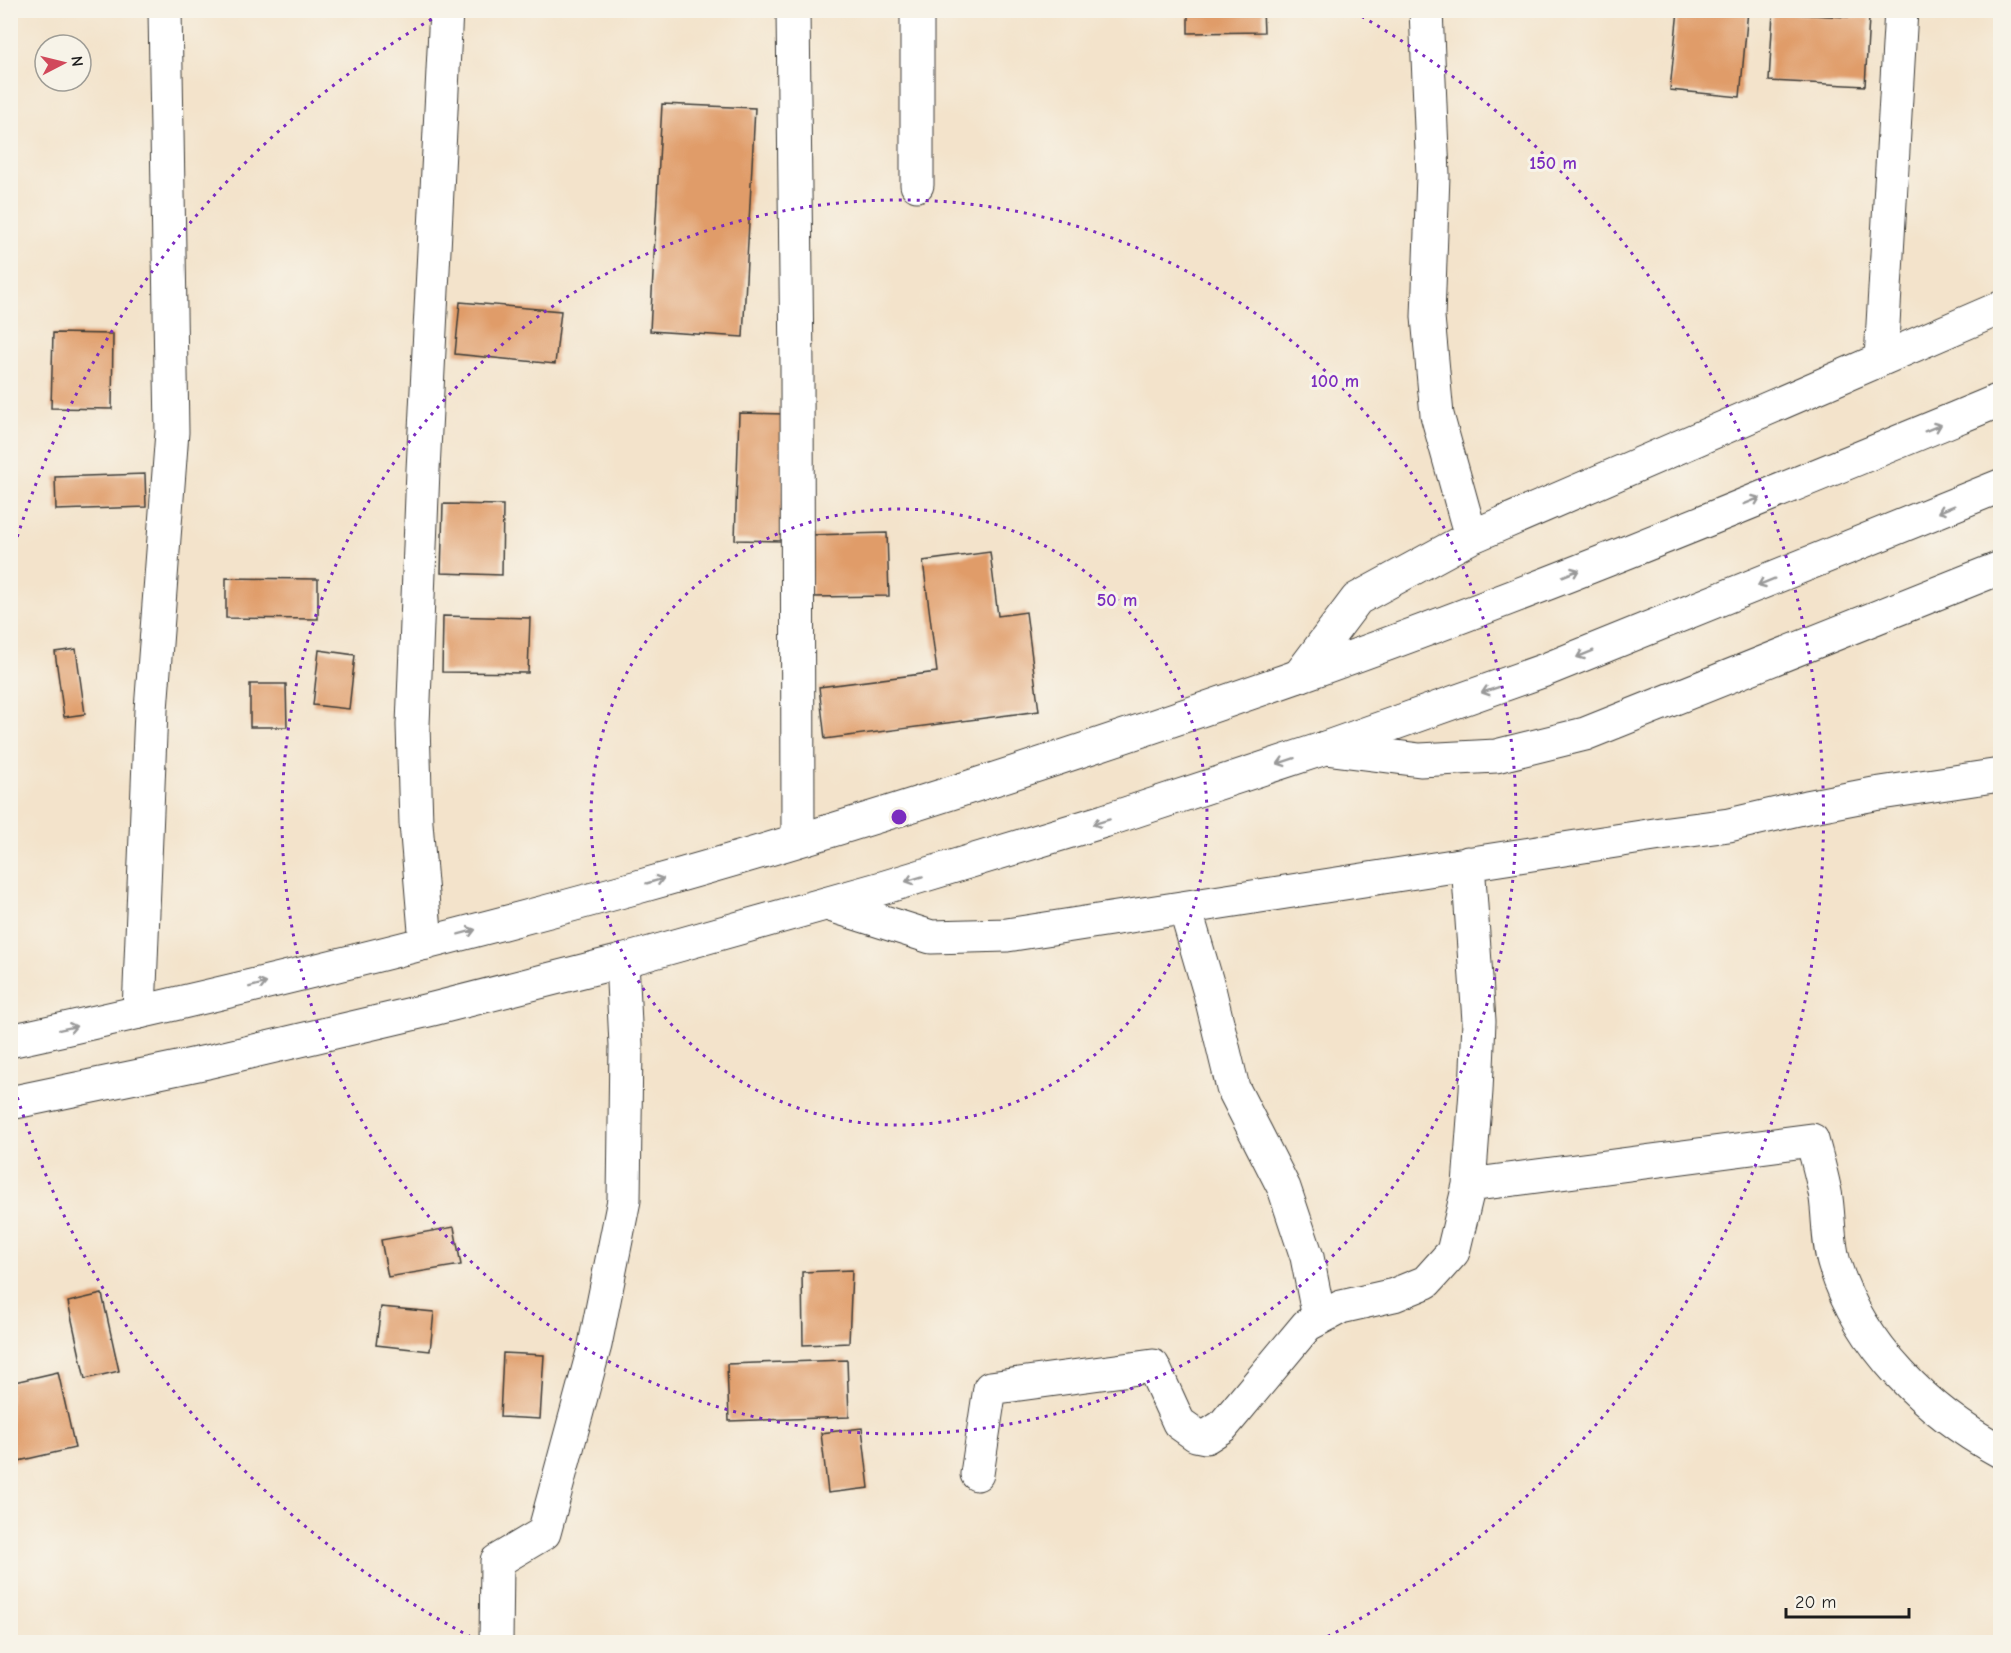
<svg xmlns="http://www.w3.org/2000/svg" width="2011" height="1653" viewBox="0 0 2011 1653" font-family="'Comic Neue',sans-serif">
	<rect width="100%" height="100%" fill="#f7f3e8"/>
	<filter id="ink" filterUnits="userSpaceOnUse"><feTurbulence type="fractalNoise" baseFrequency=".0167" numOctaves="2"/><feDisplacementMap in="SourceGraphic" scale="12" xChannelSelector="R" yChannelSelector="G"/><feConvolveMatrix kernelMatrix="1 2 1 2 8 2 1 2 1" color-interpolation-filters="sRGB"/></filter>
	<filter id="wash" filterUnits="userSpaceOnUse"><feTurbulence type="fractalNoise" baseFrequency=".008" numOctaves="4" result="noise"/><feDisplacementMap in="SourceGraphic" scale="24" xChannelSelector="R" yChannelSelector="G"/><feGaussianBlur stdDeviation="1.35" result="paint"/><feColorMatrix in="noise" values="0 0 0 0 0 0 0 0 0 0 0 0 0 0 0 0 0 1.4 0 .05"/><feComposite in="paint" operator="in"/></filter>
	<g filter="url(#wash)">
		<rect width="100%" height="100%" fill="#f3e3cb"/>
		<g id="blocks">
			<path fill="#e09c69" d="M1188,10H1263L1264,32L1188,33Z
				M1678,10H1748L1740,97L1670,90Z
				M1773,13L1869,18L1865,86L1769,81Z
				M662,104L755,108L743,337L650,331Z
				M460,302L561,311L555,364L455,354Z
				M53,333L113,334L112,409L51,408Z
				M739,413L785,414L782,541L735,540Z
				M145,474L146,507L56,510L55,477Z
				M443,504L503,505L502,575L441,573Z
				M887,533L889,596L811,597L809,535Z
				M990,552L998,616L1026,612L1039,711L825,739L819,687L937,672L923,561Z
				M226,578L318,579V619L226,618Z
				M443,616L530,618L528,673L442,672Z
				M76,649L85,714L64,717L55,652Z
				M319,650L355,655L349,709L313,705Z
				M250,684H286L287,727H250Z
				M454,1227L461,1265L388,1277L381,1240Z
				M852,1270L849,1343L803,1345L802,1272Z
				M102,1294L119,1371L85,1379L68,1302Z
				M381,1307L434,1312L430,1351L376,1345Z
				M503,1353L544,1355L540,1419L500,1417Z
				M847,1360L849,1417L729,1421L727,1364Z
				M58,1372L75,1448L10,1463V1383Z
				M862,1428L869,1488L828,1493L821,1433Z"/>
		</g>
	</g>
	<g filter="url(#ink)">
		<use href="#blocks" fill-opacity="0" stroke="#3c3a36" stroke-width="1.5"/>
		<g fill="none" stroke-linecap="round" stroke-linejoin="round">
			<defs>
				<path id="minor" d="M793,10L797,367L798,839
					M1426,10L1433,175L1428,317L1437,415L1471,537
					M917,185V10
					M1881,359L1901,10
					M1299,676L1357,599L1471,537L2000,308
					M1325,748L1420,760L1496,756L1585,734L2000,568
					M827,904L931,937L1007,935L1661,834L1729,825L1807,807L1874,794L2000,775
					M1185,908L1210,993L1233,1088L1284,1188L1307,1257L1319,1318
					M426,943L416,823L413,725L423,470L446,10
					M139,1012L151,710L172,432L165,10
					M1469,1185L1812,1140C1817,1159 1823,1179 1826,1198C1829,1219 1828,1246 1835,1266C1861,1347 1928,1412 2000,1451
					M977,1474L990,1388L1153,1366L1179,1423L1196,1435L1206,1437L1223,1426L1307,1325L1341,1307L1394,1295L1426,1282L1453,1252L1469,1185L1476,1091L1479,1021L1468,863
					M496,1642L497,1561L544,1533L595,1345L624,1200L626,1045L622,961"/>
				<path id="highway" d="M10,1041C220,995 427,945 634,888C857,826 1077,754 1296,677C1534,593 1767,496 2000,400
					M10,1103L207,1062L433,1009L622,961L882,888L1104,821L1325,748L1545,670L2000,486"/>
			</defs>
			<use href="#minor" stroke="#3c3a36" stroke-width="35"/>
			<use href="#highway" stroke="#3c3a36" stroke-width="35"/>
			<use href="#minor" stroke="#fff" stroke-width="33"/>
			<use href="#highway" stroke="#fff" stroke-width="33"/>
		</g>
		<defs><path id="oneway-shaft" d="M-6 0H5M1.5-3L5.5 0L1.5 3" fill="none" stroke-width="1.6" stroke-linecap="round" stroke-linejoin="round" transform="scale(1.5)"/></defs>
		<g stroke="#999">
			<use href="#oneway-shaft" transform="translate(1933 428) rotate(-22)"/>
			<use href="#oneway-shaft" transform="translate(1752 501) rotate(-22)"/>
			<use href="#oneway-shaft" transform="translate(1946 509) rotate(158)"/>
			<use href="#oneway-shaft" transform="translate(1571 573) rotate(-22)"/>
			<use href="#oneway-shaft" transform="translate(1766 582) rotate(158)"/>
			<use href="#oneway-shaft" transform="translate(1585 654) rotate(158)"/>
			<use href="#oneway-shaft" transform="translate(1490 690) rotate(161)"/>
			<use href="#oneway-shaft" transform="translate(1286 761) rotate(162)"/>
			<use href="#oneway-shaft" transform="translate(1101 822) rotate(163)"/>
			<use href="#oneway-shaft" transform="translate(914 879) rotate(163)"/>
			<use href="#oneway-shaft" transform="translate(655 881) rotate(-16)"/>
			<use href="#oneway-shaft" transform="translate(467 932) rotate(-15)"/>
			<use href="#oneway-shaft" transform="translate(258 985) rotate(-14)"/>
			<use href="#oneway-shaft" transform="translate(68 1028) rotate(-12)"/>
		</g>
	</g>
	<g fill="none" stroke="#7b2cbf" stroke-width="3" stroke-dasharray="3 6">
		<circle cx="899" cy="817" r="308"/>
		<circle cx="899" cy="817" r="617"/>
		<path d="M479 1641A925 925 0 0 1 12 1080M12 554A925 925 0 0 1 444 12M1354 12A925 925 0 0 1 1319 1641"/>
	</g>
	<circle cx="899" cy="817" r="9" fill="#7b2cbf" stroke="#f7f3e8" stroke-width="3"/>
	<g font-size="18" text-anchor="middle" font-weight="bold" fill="#7b2cbf" stroke="#f7f3e8" stroke-width="6" stroke-linejoin="round" paint-order="stroke">
		<text x="1553" y="169">150 m</text>
		<text x="1335" y="387">100 m</text>
		<text x="1117" y="606">50 m</text>
	</g>
	<rect width="2011" height="1653" fill="none" stroke="#f7f3e8" stroke-width="36"/>
	<g transform="translate(63 63) rotate(83)"><circle r="28" fill="#f7f3e8" stroke="#9f9d96" stroke-width="1.5"/>
	<path d="M0-4.5L10 22L0 15L-10 22Z" fill="#d1495b"/>
	<text y="-9" font-size="16" font-weight="bold" text-anchor="middle" fill="#1c1c1c">N</text>
	</g>
	<path d="M1786 1608v9h123v-9" fill="none" stroke="#1c1c1c" stroke-width="3"/>
	<text x="1795" y="1608" font-size="18" fill="#1c1c1c" stroke="#f7f3e8" stroke-width="4.5" paint-order="stroke">20 m</text>
</svg>
